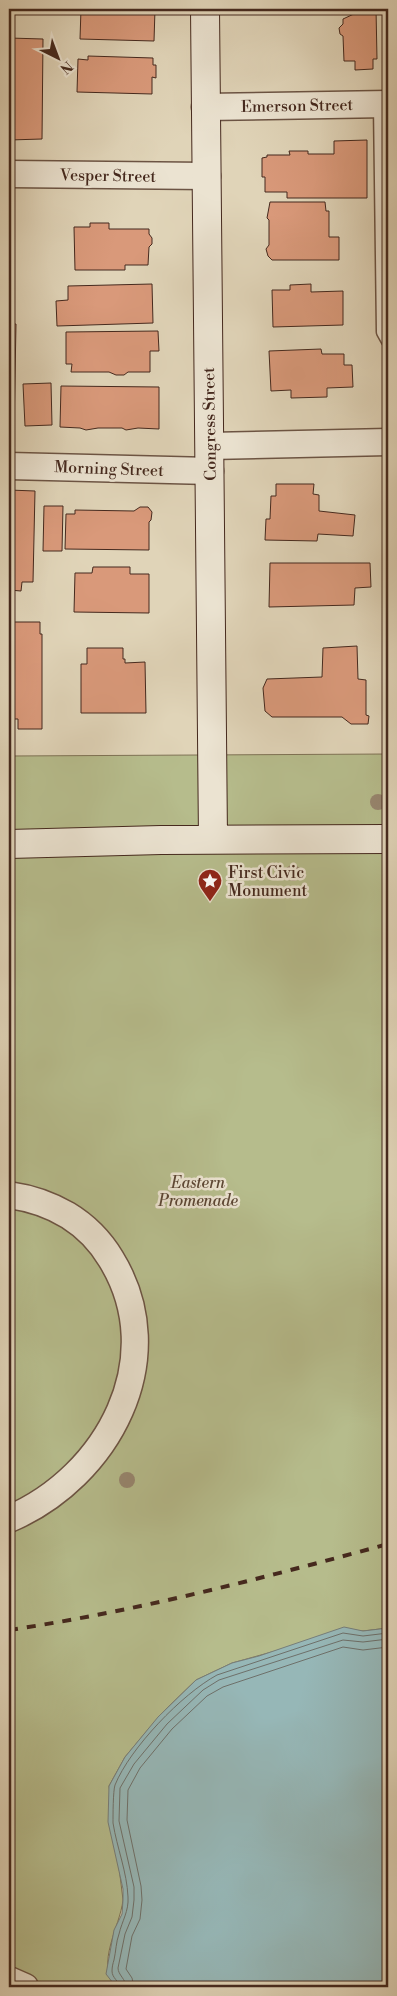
<svg xmlns="http://www.w3.org/2000/svg" width="397" height="1996" viewBox="0 0 397 1996" font-family="'Libre Bodoni',serif">
	<rect width="100%" height="100%" fill="#e0d4b8"/>
	<filter id="stains"><feTurbulence type="fractalNoise" baseFrequency=".004" numOctaves="4"/><feColorMatrix values="0 0 0 0 .2 0 0 0 0 .09 0 0 0 0 .02 0 0 0 .5 -.17"/></filter>
	<radialGradient id="worn" r=".72"><stop offset=".6" stop-color="#630" stop-opacity="0"/><stop offset="1" stop-color="#630" stop-opacity=".3"/></radialGradient>
	<path fill="#b6bc8c" stroke="#7e7255" d="M388,754V1628L363,1631L351,1630L232,1663L196,1680L167,1708L146,1732L125,1757L109,1786L123,1900C120,1927 95,1964 116,1987H9V756Z"/>
	<path fill="#96b7b7" stroke="#767e7a" d="M344,1627L363,1631L388,1628V1987H116L106,1974L114,1930L122,1914L123,1900V1889L108,1822L109,1786L125,1757L158,1717L196,1680L232,1663L259,1656Z"/>
	<g fill="none" stroke-linecap="round" stroke-linejoin="round">
		<path stroke="#6e706a" stroke-width="1" d="M120,1987C119,1981 112,1978 112,1971C112,1967 113,1963 114,1960C116,1951 116,1942 119,1934C122,1921 129,1911 128,1897C127,1872 117,1848 113,1823C113,1816 113,1791 115,1785C130,1748 182,1694 217,1675L343,1633L363,1636L388,1633
			M126,1987C126,1979 118,1975 118,1968L125,1934L132,1917L134,1900V1887L119,1821L120,1788L134,1764L167,1724L203,1690L219,1680L343,1640L363,1642L388,1639
			M134,1987L132,1978L126,1969L132,1936L140,1919L142,1900L141,1886L127,1820L128,1790L140,1768L172,1729L207,1696L223,1687L343,1647L363,1650L388,1647"/>
	</g>
	<path fill="#d9997a" stroke="#45291e" d="M81,9H155L154,41L80,39Z
		M356,9H376L377,59H373V69L355,70V61H344L343,36L340,34L339,28L343,24V19L356,13Z
		M9,38L43,39L42,139L9,140Z
		M88,56L153,58V65H156V78L152,77V94L77,92L78,59L88,60Z
		M367,140V198H287V192H265V177H262V158L267,157V155H290L289,151H308V154H334V141Z
		M270,202H325L326,211H329V237H339V260H272L268,256L266,249L269,245V220L267,218Z
		M90,223H109V229H149V234L152,238V244L149,247L148,265H125V270H75L74,227H90Z
		M152,284L153,323L57,326L56,301L68,300V286Z
		M311,284V292L343,291V325L273,327L272,290H290V285Z
		M9,324H16L14,429H9Z
		M158,331L159,351H150V372H128L124,375H116L109,372H71L72,364H66V332Z
		M321,349L322,354H344V365H352L353,387L327,388V397L291,398V390L271,391L269,351Z
		M51,383L52,425L25,426L23,384Z
		M61,386L159,387V429L138,428L126,430L122,428H98L86,430L80,428L60,427Z
		M276,484H314L313,494L319,495V511L355,515L353,536L318,534L317,541L265,540L266,519H270L271,496H276Z
		M9,490L35,491L33,582H22L21,591L9,590Z
		M44,506H63L62,551H43Z
		M140,507H148L152,512L151,520L149,522V550L65,549L66,514H75V510L134,511Z
		M270,563H370L371,587L355,588L354,605L269,607Z
		M93,567H130V574H149V613L74,612L75,573H92Z
		M9,622H40V634H42V729H18V719H11L9,716Z
		M357,646L358,679L366,680V715L369,716L368,724H351L342,717H272L265,711L263,688L267,679L322,677L323,648Z
		M87,648H123V659H125V663L145,662L146,713H81V664H87Z"/>
	<g fill="none" stroke-linecap="round" stroke-linejoin="round">
		<defs>
			<path id="lane" d="M380,104L383,332L388,341"/>
			<path id="street" d="M205,107L388,104
				M9,174L207,176
				M210,446L388,442
				M9,466L210,471
				M9,1195C51,1201 88,1221 111,1259C172,1358 108,1477 9,1519
				M9,1980L25,1987"/>
			<path id="secondary" d="M205,9L213,839
				M9,844L161,840L388,839"/>
		</defs>
		<use href="#lane" stroke="#6c5444" stroke-width="15"/>
		<use href="#street" stroke="#6c5444" stroke-width="29"/>
		<use href="#secondary" stroke="#45291e" stroke-width="30"/>
		<use href="#lane" stroke="#ebe3d1" stroke-width="12"/>
		<use href="#street" stroke="#ebe3d1" stroke-width="26"/>
		<use href="#secondary" stroke="#ebe3d1" stroke-width="28"/>
		<path stroke="#45291e" stroke-width="4" stroke-dasharray="9 9" stroke-linecap="butt" d="M9,1630C138,1611 263,1578 388,1544"/>
	</g>
	<g fill="#97866f">
		<circle cx="378" cy="802" r="8"/>
		<circle cx="293" cy="873" r="8"/>
		<circle cx="127" cy="1480" r="8"/>
	</g>
	<defs>
		<symbol id="sight-pin" viewBox="-11 -11 22 30"><path d="M0 17L-7.5 6A9.5 9.5 0 1 1 7.5 6Z" fill="#8f2418" stroke="#ebe3d1"/><path d="M0-6L1.8-2.2L6-1.7L2.9 1.2L3.7 5.4L0 3.3L-3.7 5.4L-2.9 1.2L-6-1.7L-1.8-2.2Z" fill="#fff"/></symbol>
	</defs>
	<g fill-rule="evenodd">
		<use href="#sight-pin" x="196" y="867" width="28" height="38"/>
	</g>
	<g text-anchor="middle" stroke-width="5" stroke-linejoin="round" paint-order="stroke">
		<g font-size="16" fill="#45291e" stroke="#ebe3d1">
			<text transform="translate(297 105) rotate(-1)" y="6">Emerson Street</text>
			<text transform="translate(108 175) rotate(1)" y="6">Vesper Street</text>
			<text transform="translate(209 424) rotate(-91)" y="6">Congress Street</text>
			<text transform="translate(109 468) rotate(2)" y="6">Morning Street</text>
		</g>
		<g font-size="16" fill="#45291e" stroke="#ebe3d1" text-anchor="start">
			<text x="228" y="878">First Civic<tspan x="228" dy="18">Monument</tspan></text>
		</g>
		<g font-size="16" font-style="italic" fill="#5c4634" stroke="#ebe3d1">
			<text x="198" y="1188">Eastern<tspan x="198" dy="18">Promenade</tspan></text>
		</g>
	</g>
	<rect width="397" height="1996" fill="none" stroke="#e0d4b8" stroke-width="30"/>
	<rect x="10" y="10" width="377" height="1976" fill="none" stroke="#45291e" stroke-width="2.5"/>
	<rect x="15" y="15" width="367" height="1966" fill="none" stroke="#45291e"/>
	<g transform="translate(58 58) rotate(138)" stroke="#ebe3d1" stroke-width="4" paint-order="stroke">
	<path d="M0-4L9 19L0 12L-9 19Z" fill="#45291e"/>
	<text y="-8" font-size="14" font-weight="bold" text-anchor="middle" fill="#45291e">N</text>
	</g>
	<rect width="100%" height="100%" filter="url(#stains)"/>
	<rect width="100%" height="100%" fill="url(#worn)"/>
</svg>
